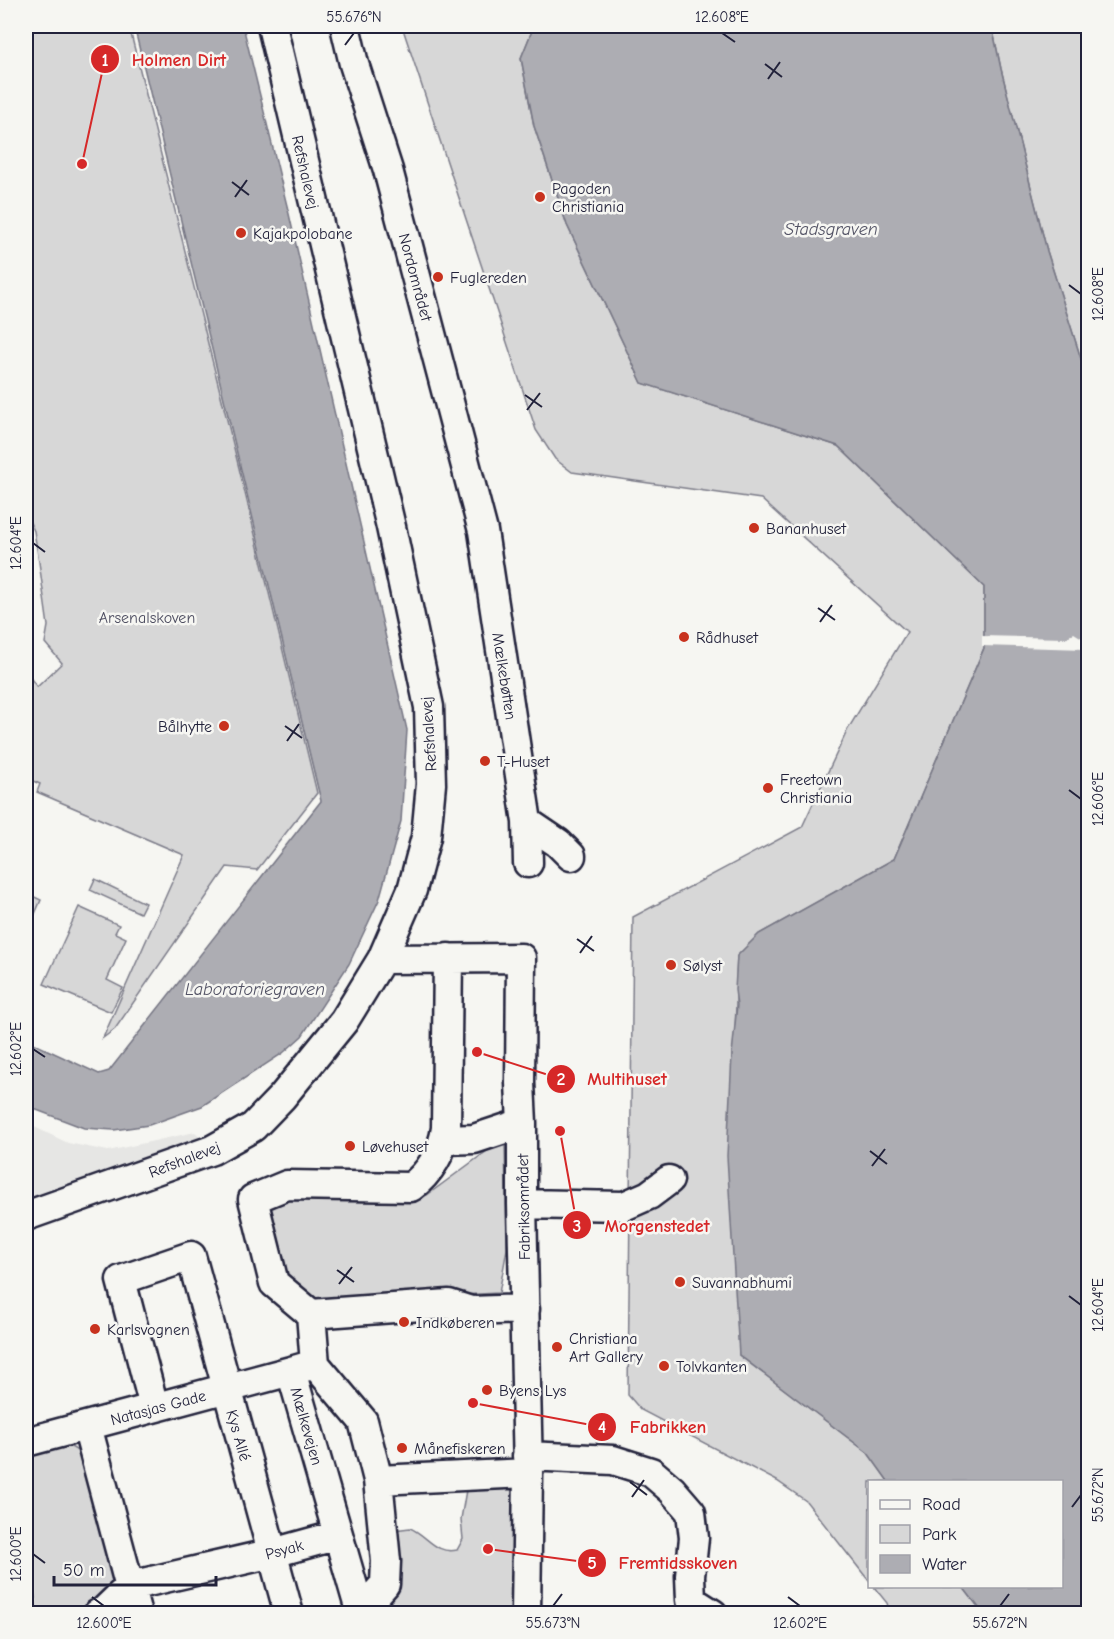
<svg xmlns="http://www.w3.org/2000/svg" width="1114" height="1639" viewBox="0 0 1114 1639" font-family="'Comic Neue',sans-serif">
	<rect width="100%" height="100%" fill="#f6f6f2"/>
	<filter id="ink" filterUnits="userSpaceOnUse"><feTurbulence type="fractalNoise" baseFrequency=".0167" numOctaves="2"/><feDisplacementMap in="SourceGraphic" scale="12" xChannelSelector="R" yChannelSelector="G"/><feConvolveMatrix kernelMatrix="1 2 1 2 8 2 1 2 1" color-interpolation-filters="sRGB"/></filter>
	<g filter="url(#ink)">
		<path fill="#e6e6e4" d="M26,1123L68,1143L108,1151L195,1132L202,1138L26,1200Z"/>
		<path fill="#d7d7d7" stroke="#7c7c89" stroke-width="1.5" d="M26,26H129L239,468L317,793L257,870L227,867L115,1029L103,1038L184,855L37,792L40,784L26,778V672L37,687L62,663L45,643L48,626L39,562L34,531L26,514Z
			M402,26H534L521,58L534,126L567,225L642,383L838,446L984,587V648L894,859L759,934L737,956C735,989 738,1021 732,1054L739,1355L868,1453L888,1481L870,1482L869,1581L806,1501L777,1481L641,1410L628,1395L633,917L802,827L848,729L907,632L761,499L572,472L555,459L536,430Z
			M992,26H1088V381L1047,251L1001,69Z
			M95,879L145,903L140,913L90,890Z
			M26,893L41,900L26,934Z
			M79,907L119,925L115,933L126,938L107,980L123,988L111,1012L44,984Z
			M505,1141L507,1249L499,1293L319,1302L281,1274L266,1213L274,1197L427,1195L498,1143Z
			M66,1444L86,1456L117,1581L107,1599L70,1613H37L26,1532V1456Z
			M512,1488L515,1490L517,1613L376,1614L386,1531L410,1528C427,1535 436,1555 457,1550L463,1539L461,1519L466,1490Z
			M874,1587H963L983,1613H890L887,1603Z"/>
		<path fill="#adadb3" stroke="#757583" stroke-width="1.5" d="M134,26H243L289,214L407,730L401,821L379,900L349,964L302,1036L283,1053L202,1106L149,1125L114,1130L84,1128L26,1106V1040L99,1074L109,1071L321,801Z
			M534,26H992L1001,69L1047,251L1088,381V1613H983L963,1587L1062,1586V1482L888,1481L868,1453L739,1355L727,1156L732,1054L737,1005L735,990L737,956L759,934L894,859L984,648V587L838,446L642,383L567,225L534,126L521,58Z"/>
		<path fill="#f6f6f2" d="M1074,633L1082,638H1088V652L1085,649L982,646V636L1066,638Z"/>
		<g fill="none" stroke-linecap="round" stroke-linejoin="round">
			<defs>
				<path id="minor" d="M345,26L354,64L388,170L483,531L527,822L528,863
					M527,822L558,843L571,856
					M382,959L521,958L520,1083L522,1123V1204L528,1473L526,1614
					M445,1140L474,1139L522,1123
					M522,1204L624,1206L649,1195L669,1180
					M26,1216L212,1150L253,1127L282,1097L344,1021L382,959L412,890L426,837L431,784L429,707L391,527L272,26
					M311,1314L449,1304L471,1311L525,1309
					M315,1364L363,1421L378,1480L386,1561L385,1584L361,1611
					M154,1407L121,1280L191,1256L289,1614
					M87,1426L137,1614
					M26,1442L291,1371
					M527,1456L613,1460L651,1472L672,1490L691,1512L694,1538L690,1576L691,1600L713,1614
					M378,1480L528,1473
					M98,1614L105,1610L130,1586L273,1553L338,1535
					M361,1614L291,1371L315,1364L311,1314L274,1283L253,1199L287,1185L411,1187C430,1173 443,1151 446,1128L448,958"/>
			</defs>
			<use href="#minor" stroke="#22223b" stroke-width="33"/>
			<use href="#minor" stroke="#f6f6f2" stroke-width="28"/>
		</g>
	</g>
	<path fill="none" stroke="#22223b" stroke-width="2" d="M722,33L735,42M345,45L354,33M765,64L782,77M768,79L780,62M232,182L249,195M235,197L247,180M1069,285L1081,294M525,395L542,407M527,410L540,393M33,543L45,552M818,608L835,620M820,622L832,605M285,726L302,738M287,741L299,724M1069,790L1081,799M577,939L594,951M580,953L592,936M33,1049L45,1057M870,1151L887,1164M872,1166L885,1149M337,1270L354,1282M339,1284L352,1267M1069,1296L1081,1305M630,1482L647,1495M632,1497L644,1480M1072,1507L1081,1495M33,1554L45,1563M92,1597L104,1606M788,1597L800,1606M553,1606L562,1594M1000,1606L1009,1594"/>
	<g fill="#c8321e" stroke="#f6f6f2" stroke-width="2">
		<circle cx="540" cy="197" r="6"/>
		<circle cx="241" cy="233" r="6"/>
		<circle cx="438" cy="277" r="6"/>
		<circle cx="754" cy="528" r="6"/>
		<circle cx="684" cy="637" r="6"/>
		<circle cx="224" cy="726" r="6"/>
		<circle cx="485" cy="761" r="6"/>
		<circle cx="768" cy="788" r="6"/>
		<circle cx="671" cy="965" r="6"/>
		<circle cx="350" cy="1146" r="6"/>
		<circle cx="680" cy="1282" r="6"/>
		<circle cx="404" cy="1322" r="6"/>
		<circle cx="95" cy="1329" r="6"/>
		<circle cx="557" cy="1347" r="6"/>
		<circle cx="664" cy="1366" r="6"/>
		<circle cx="487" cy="1390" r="6"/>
		<circle cx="402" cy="1448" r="6"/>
	</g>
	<g text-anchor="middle" stroke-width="5" stroke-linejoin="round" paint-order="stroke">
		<g font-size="16" fill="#22223b" stroke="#f6f6f2">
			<text transform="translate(306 172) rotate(77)" y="6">Refshalevej</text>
			<text transform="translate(416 277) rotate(75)" y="6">Nordområdet</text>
			<text transform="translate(505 676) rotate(81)" y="6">Mælkebøtten</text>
			<text transform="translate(428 734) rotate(-94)" y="6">Refshalevej</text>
			<text transform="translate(184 1159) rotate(-21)" y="6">Refshalevej</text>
			<text transform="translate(523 1207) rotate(-91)" y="6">Fabriksområdet</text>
			<text transform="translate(158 1407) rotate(-15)" y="6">Natasjas Gade</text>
			<text transform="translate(307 1426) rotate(74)" y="6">Mælkevejen</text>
			<text transform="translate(239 1435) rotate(74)" y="6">Kys Allé</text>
			<text transform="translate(284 1549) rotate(-15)" y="6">Psyak</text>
		</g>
		<g font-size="16" fill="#22223b" stroke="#f6f6f2" text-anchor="start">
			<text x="552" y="194">Pagoden<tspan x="552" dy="18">Christiania</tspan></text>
			<text x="253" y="239">Kajakpolobane</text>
			<text x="450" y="283">Fuglereden</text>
			<text x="766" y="534">Bananhuset</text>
			<text x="696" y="643">Rådhuset</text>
			<text x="212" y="732" text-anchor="end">Bålhytte</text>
			<text x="497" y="767">T-Huset</text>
			<text x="780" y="785">Freetown<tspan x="780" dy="18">Christiania</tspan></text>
			<text x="683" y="971">Sølyst</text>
			<text x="362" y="1152">Løvehuset</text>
			<text x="692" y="1288">Suvannabhumi</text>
			<text x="416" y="1328">Indkøberen</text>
			<text x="107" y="1335">Karlsvognen</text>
			<text x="569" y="1344">Christiana<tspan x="569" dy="18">Art Gallery</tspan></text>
			<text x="676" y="1372">Tolvkanten</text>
			<text x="499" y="1396">Byens Lys</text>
			<text x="414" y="1454">Månefiskeren</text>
		</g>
		<g font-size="16" fill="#4f4f62" stroke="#f6f6f2">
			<text x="147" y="623">Arsenalskoven</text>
		</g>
		<g font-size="18" font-style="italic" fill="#535365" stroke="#f6f6f2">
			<text x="831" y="235">Stadsgraven</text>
			<text x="255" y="995">Laboratoriegraven</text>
		</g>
	</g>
	<path fill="none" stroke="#d62828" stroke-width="2" d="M82 164L105 59M477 1052L561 1079M560 1131L577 1225M473 1403L602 1427M488 1549L592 1563"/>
	<g fill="#d62828" stroke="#f6f6f2" stroke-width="2">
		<circle cx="82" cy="164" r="6"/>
		<circle cx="477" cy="1052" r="6"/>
		<circle cx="560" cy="1131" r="6"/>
		<circle cx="473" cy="1403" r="6"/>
		<circle cx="488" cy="1549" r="6"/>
		<circle cx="105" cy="59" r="15"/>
		<circle cx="561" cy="1079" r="15"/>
		<circle cx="577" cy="1225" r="15"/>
		<circle cx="602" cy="1427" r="15"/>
		<circle cx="592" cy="1563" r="15"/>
	</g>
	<g font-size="18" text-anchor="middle" font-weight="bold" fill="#fff">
		<text x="105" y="66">1</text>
		<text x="561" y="1085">2</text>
		<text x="577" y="1232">3</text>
		<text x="602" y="1433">4</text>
		<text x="592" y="1569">5</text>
	</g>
	<g font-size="18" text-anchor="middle" font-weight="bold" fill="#d62828" stroke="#f6f6f2" stroke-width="5" stroke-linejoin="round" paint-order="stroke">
		<text x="179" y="66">Holmen Dirt</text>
		<text x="627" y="1085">Multihuset</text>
		<text x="657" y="1232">Morgenstedet</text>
		<text x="668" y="1433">Fabrikken</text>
		<text x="678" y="1569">Fremtidsskoven</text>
	</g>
	<rect width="1114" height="1639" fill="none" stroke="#f6f6f2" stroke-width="66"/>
	<rect x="868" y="1480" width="195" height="108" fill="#f6f6f2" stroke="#a1a1a9" stroke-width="1.5"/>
	<rect x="880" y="1500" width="30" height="9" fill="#f6f6f2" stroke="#a1a1a9" stroke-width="1.5"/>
	<text x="922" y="1510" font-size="18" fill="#22223b">Road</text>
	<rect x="880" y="1525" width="30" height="18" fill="#d7d7d7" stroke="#a1a1a9" stroke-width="1.5"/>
	<text x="922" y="1540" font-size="18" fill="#22223b">Park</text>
	<rect x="880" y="1555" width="30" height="18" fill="#adadb3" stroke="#a1a1a9" stroke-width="1.5"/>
	<text x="922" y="1570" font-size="18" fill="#22223b">Water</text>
	<path d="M54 1576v9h162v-9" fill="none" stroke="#22223b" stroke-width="3"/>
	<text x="63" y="1576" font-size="18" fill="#22223b" stroke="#f6f6f2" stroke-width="4.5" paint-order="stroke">50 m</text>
	<rect x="33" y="33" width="1048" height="1573" fill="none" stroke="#22223b" stroke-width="2"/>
	<g font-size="15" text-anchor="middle" fill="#22223b">
		<text x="354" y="22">55.676°N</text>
		<text x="722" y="22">12.608°E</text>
		<text transform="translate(1098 294) rotate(-90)" y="5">12.608°E</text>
		<text transform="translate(16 543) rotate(-90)" y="5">12.604°E</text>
		<text transform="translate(1098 799) rotate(-90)" y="5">12.606°E</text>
		<text transform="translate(16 1049) rotate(-90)" y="5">12.602°E</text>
		<text transform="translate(1098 1305) rotate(-90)" y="5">12.604°E</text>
		<text transform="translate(1098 1495) rotate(-90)" y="5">55.672°N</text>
		<text transform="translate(16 1554) rotate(-90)" y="5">12.600°E</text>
		<text x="104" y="1628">12.600°E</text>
		<text x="553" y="1628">55.673°N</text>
		<text x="800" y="1628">12.602°E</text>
		<text x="1000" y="1628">55.672°N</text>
	</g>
</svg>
